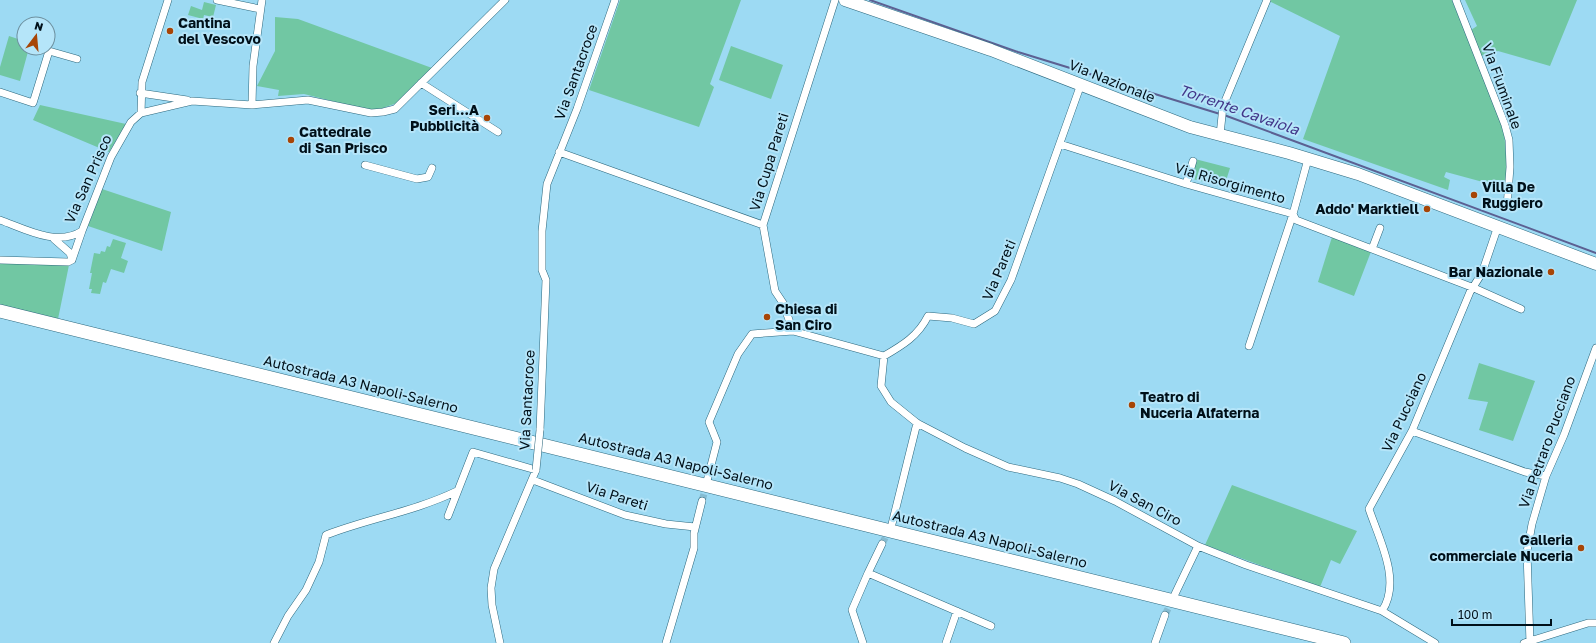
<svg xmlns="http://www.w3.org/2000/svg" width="1596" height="643" viewBox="0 0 1596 643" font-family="'Golos Text',sans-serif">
	<rect width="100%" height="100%" fill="#9ddaf3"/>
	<path fill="#71c7a3" d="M620,0H741L710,84L714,87L699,127L589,90Z
		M1267,0H1452L1504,130L1508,181L1497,182L1494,185L1446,172L1444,177L1450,180L1448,190L1303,139L1340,36Z
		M1465,0H1577L1550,66L1498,51L1481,56L1471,30L1477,26Z
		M204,2L216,5L213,17L204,15L203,19L188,15L191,6L202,10Z
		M275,17L298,19L432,68L397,103L380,109L368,110L304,94L278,96L279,90L257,86L275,51Z
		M9,36L24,41V48H29L20,81L0,75V67Z
		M731,46L783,65L771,99L719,80Z
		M40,105L126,124L109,152L33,120Z
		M1195,159L1230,168L1224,187L1189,178Z
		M102,189L171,212L162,251L88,226Z
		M1332,237L1372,249L1354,296L1318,282Z
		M113,239L126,243L121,258L128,261L124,273L111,269L106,283L103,282L100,294L91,293L92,289H89L92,273H90L94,253L100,254L101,251L105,252L107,246L110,247Z
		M0,262L69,265L58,319L0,306Z
		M1479,363L1535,381L1513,441L1479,430L1488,402L1468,399Z
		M1232,485L1357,531L1340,564L1331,560L1320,587L1205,545Z"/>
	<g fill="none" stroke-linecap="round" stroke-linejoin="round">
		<path stroke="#5c6092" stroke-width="2" d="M870,0L1018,52L1220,114
			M1224,115L1596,253"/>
		<path stroke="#85bcd2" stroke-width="7" stroke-dasharray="7 3.5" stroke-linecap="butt" d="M702,501L707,483
			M882,544L890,528
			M1165,615L1173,598"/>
		<defs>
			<path id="street" d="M217,0L260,9
				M1456,0L1505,125L1509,140L1510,167L1507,207
				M421,83L498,132
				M0,92L33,103L49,51L77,59
				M140,93L187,100
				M252,105L253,66L262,0
				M141,113L142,82L168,0
				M1220,135L1223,106L1267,0
				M1060,144L1186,184L1293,214L1296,220L1474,288L1521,309
				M559,152L763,225
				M365,165L417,179L428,177L432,168
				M1186,184L1193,161
				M0,220C25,229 57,247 82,231L111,157L131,122L141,113L192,101L252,105L308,100L371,113L383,112L395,109L505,0
				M54,239L70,253L72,260
				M1372,249L1380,228
				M0,260L68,262L72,260
				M72,260L82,231
				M793,331L783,303L775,291L763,225L835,0
				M1249,346L1293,214L1308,159
				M884,356L881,386L891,402L917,423L965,448L1008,467L1060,478L1078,484L1115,501L1198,546L1246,565L1382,611L1435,643
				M540,430L546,280L542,270V231L547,184L577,109L615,0
				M1412,431L1525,472L1546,476
				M533,480L625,515L666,524L695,527
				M707,481L717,442L709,422L738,354L752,334L793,331L884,356C903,345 918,336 928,316L952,318L974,324L995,311L1011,280L1081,84
				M448,516L473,452L536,470L494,569L491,588L492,605L500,643
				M892,524L917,423
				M868,573L991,626
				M1175,594L1198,546
				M1382,611C1402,581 1379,539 1369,509L1412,431L1470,292L1482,273L1498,226
				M274,643L288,616L306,590L319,562L326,535C370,518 413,512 457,491
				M666,643L694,548V533L702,501
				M863,643L852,610L868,573L882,544
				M946,643L957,611
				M1155,643L1165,615
				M1524,643L1588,623H1596
				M1530,643L1527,552L1532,524L1546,476L1564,435L1596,348"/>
			<path id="primary" d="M845,0L991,50L1190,127L1289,153L1358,174L1596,264"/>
			<path id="highway" d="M0,311L1344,643"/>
		</defs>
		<use href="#street" stroke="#2c687e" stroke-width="8"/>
		<use href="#primary" stroke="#2c687e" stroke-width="13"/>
		<use href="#highway" stroke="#2c687e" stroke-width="14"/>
		<use href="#street" stroke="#fff" stroke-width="7"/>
		<use href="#primary" stroke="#fff" stroke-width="12"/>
		<use href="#highway" stroke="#fff" stroke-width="13"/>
		<defs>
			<path id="street-bridge" d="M536,470L540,430"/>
		</defs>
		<use href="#street-bridge" stroke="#2c687e" stroke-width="8" stroke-linecap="butt"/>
		<use href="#street-bridge" stroke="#fff" stroke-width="7"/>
	</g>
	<g fill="#a74506" stroke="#b5e5f9" stroke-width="1.5">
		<circle cx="170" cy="31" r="4"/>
		<circle cx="487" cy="118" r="4"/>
		<circle cx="291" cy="140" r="4"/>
		<circle cx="1474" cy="195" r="4"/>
		<circle cx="1427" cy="209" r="4"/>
		<circle cx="1551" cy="272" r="4"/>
		<circle cx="767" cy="317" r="4"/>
		<circle cx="1132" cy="405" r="4"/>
		<circle cx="1581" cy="548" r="4"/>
	</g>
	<g text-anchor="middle" stroke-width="4" stroke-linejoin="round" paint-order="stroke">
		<g font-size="14" font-weight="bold" fill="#001019" stroke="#b5e5f9" text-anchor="start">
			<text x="178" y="28">Cantina<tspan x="178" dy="16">del Vescovo</tspan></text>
			<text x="479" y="115" text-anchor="end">Seri...A<tspan x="479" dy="16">Pubblicità</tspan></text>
			<text x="299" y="137">Cattedrale<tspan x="299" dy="16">di San Prisco</tspan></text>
			<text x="1482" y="192">Villa De<tspan x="1482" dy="16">Ruggiero</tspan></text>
			<text x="1419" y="214" text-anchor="end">Addo' Marktiell</text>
			<text x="1543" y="277" text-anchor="end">Bar Nazionale</text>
			<text x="775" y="314">Chiesa di<tspan x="775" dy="16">San Ciro</tspan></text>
			<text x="1140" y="402">Teatro di<tspan x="1140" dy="16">Nuceria Alfaterna</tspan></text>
			<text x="1573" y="545" text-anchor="end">Galleria<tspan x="1573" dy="16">commerciale Nuceria</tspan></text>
		</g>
		<g font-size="14" fill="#001019" stroke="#b5e5f9">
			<text transform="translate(576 72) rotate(-70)" y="5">Via Santacroce</text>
			<text transform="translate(1112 81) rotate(22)" y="5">Via Nazionale</text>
			<text transform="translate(1502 86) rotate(70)" y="5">Via Fiuminale</text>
			<text transform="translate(769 162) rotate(-73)" y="5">Via Cupa Pareti</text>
			<text transform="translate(88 179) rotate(-66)" y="5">Via San Prisco</text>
			<text transform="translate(1230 183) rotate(16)" y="5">Via Risorgimento</text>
			<text transform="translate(999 270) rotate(-67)" y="5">Via Pareti</text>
			<text transform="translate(361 384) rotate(14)" y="5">Autostrada A3 Napoli-Salerno</text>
			<text transform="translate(527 400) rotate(-87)" y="5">Via Santacroce</text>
			<text transform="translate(1404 412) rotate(-65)" y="5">Via Pucciano</text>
			<text transform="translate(1547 442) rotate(-70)" y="5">Via Petraro Pucciano</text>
			<text transform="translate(676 461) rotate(14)" y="5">Autostrada A3 Napoli-Salerno</text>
			<text transform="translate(617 496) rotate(18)" y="5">Via Pareti</text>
			<text transform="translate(1145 503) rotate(28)" y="5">Via San Ciro</text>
			<text transform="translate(990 539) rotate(14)" y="5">Autostrada A3 Napoli-Salerno</text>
		</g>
		<g font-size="15" font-style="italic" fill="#423689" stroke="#b5e5f9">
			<text transform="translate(1239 110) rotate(19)" y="5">Torrente Cavaiola</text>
		</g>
	</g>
	<g transform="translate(36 36) rotate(16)"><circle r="19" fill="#b5e5f9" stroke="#6d909f"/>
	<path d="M0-3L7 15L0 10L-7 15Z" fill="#a74506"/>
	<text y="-6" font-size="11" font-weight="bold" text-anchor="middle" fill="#001019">N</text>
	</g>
	<path d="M1452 619v6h99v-6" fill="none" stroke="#001019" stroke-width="2"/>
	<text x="1458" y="619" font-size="12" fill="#001019" stroke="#b5e5f9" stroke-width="3" paint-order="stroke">100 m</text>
</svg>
